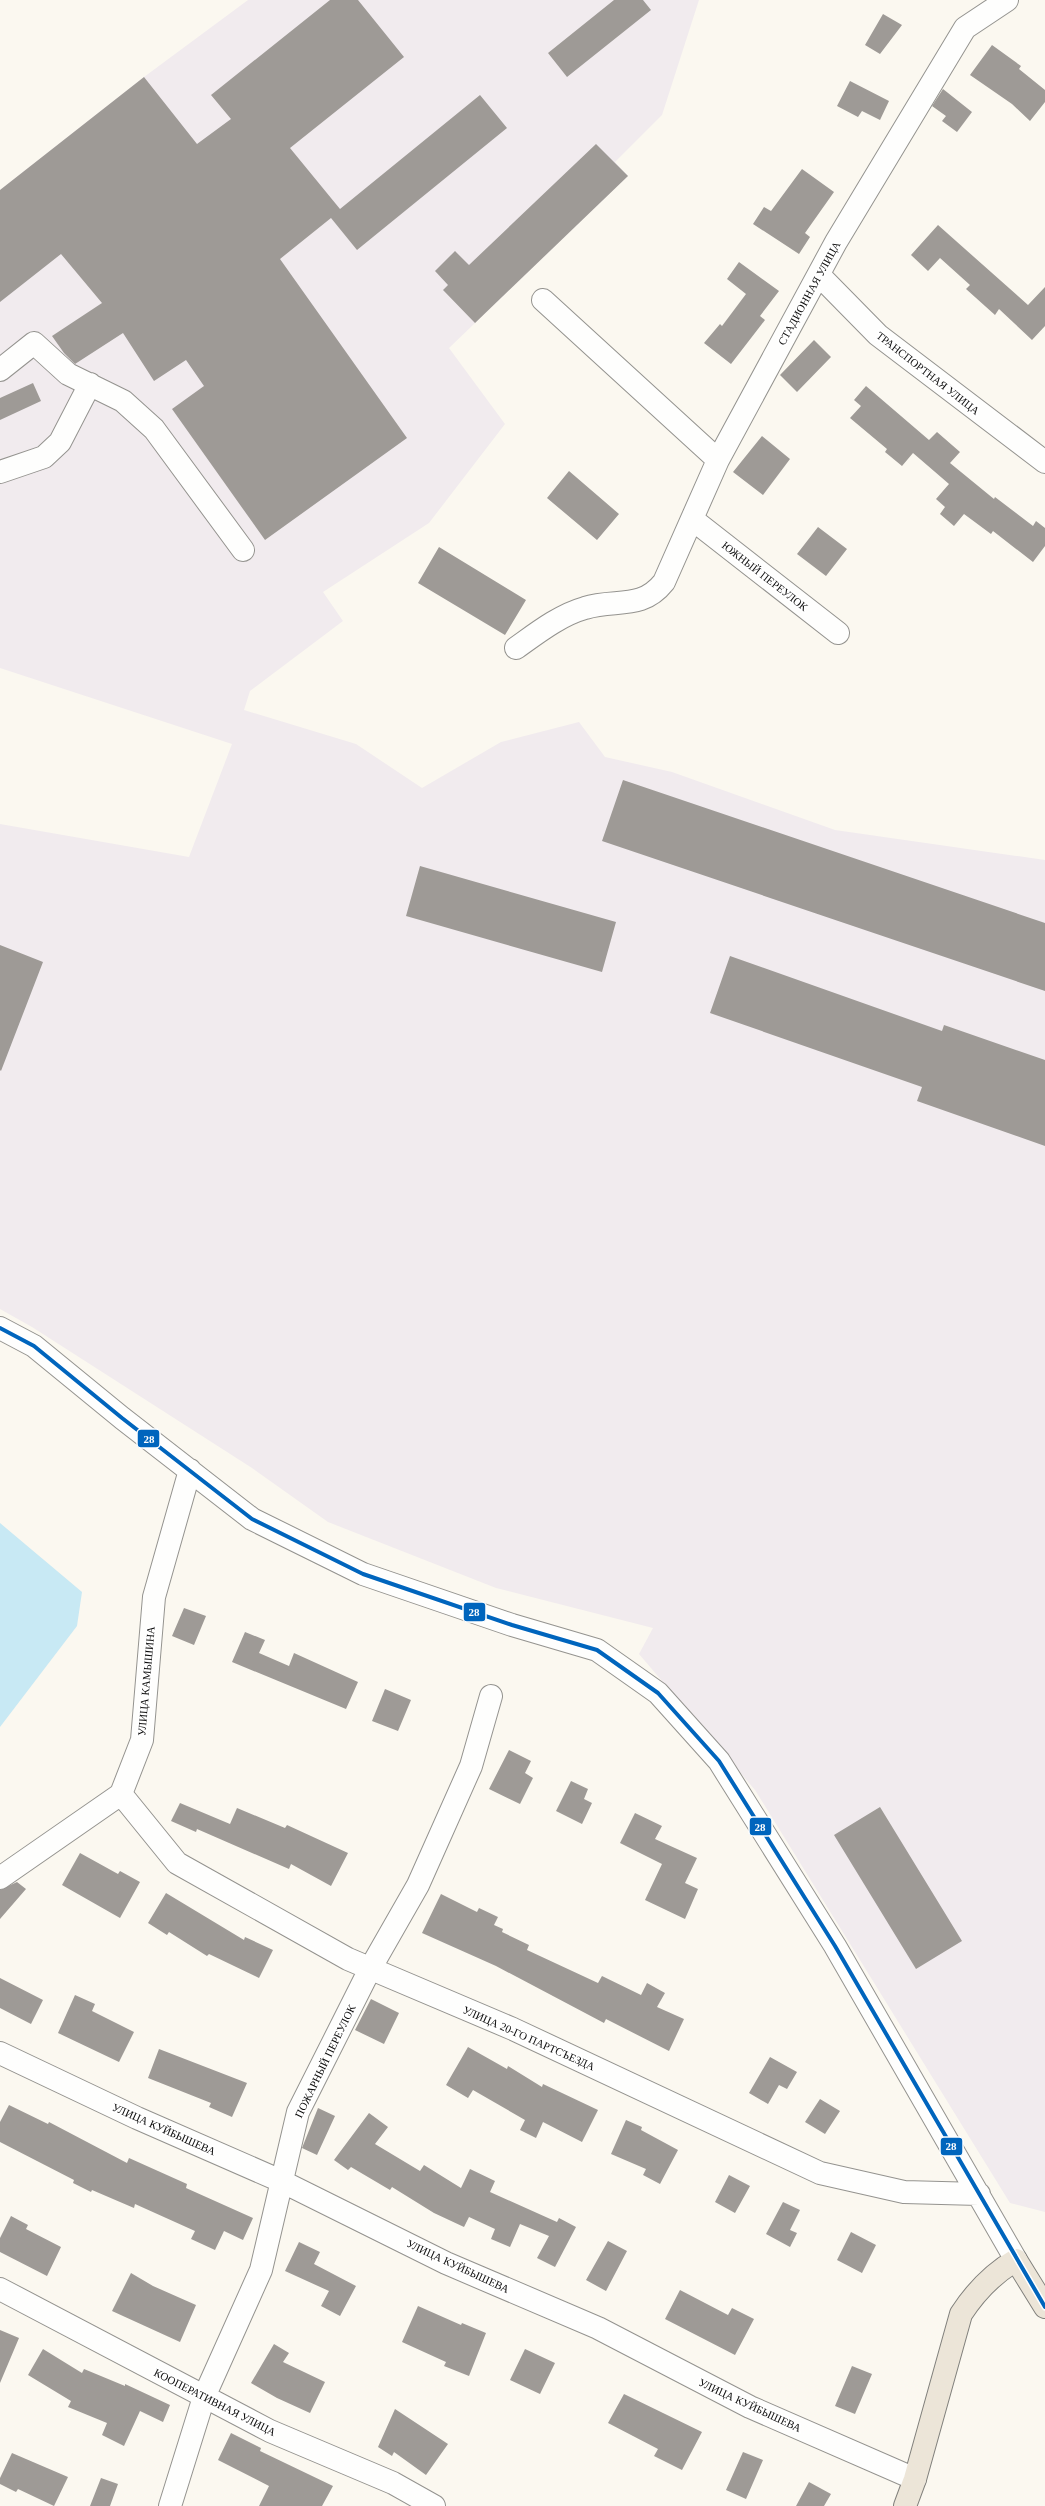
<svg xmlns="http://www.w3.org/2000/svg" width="1045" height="2506" viewBox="0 0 1045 2506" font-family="'Times New Roman',serif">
	<rect width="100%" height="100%" fill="#fbf8f0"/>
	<path fill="#f1ebee" d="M248,0H699L662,115L615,162L628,176L449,348L505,424L429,523L323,592L343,621L250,691L244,710L356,744L422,788L501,742L579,722L605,757L672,772L835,830L1045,860V2212L1010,2203L755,1790L639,1654L653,1628L496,1588L328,1522L252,1468L32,1327L0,1309V824L189,857L232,744L0,668V190L144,77Z"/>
	<path fill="#c8e9f4" d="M0,1523L82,1592L77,1626L0,1727Z"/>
	<path fill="#9e9a96" d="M330,0H358L404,57L290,148L340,209L480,95L507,128L357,250L331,218L280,259L407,438L265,540L172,409L204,386L186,360L154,381L123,333L75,364L64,353L52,336L102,303L61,254L0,302V190L144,77L197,144L231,119L211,95Z
		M614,0H643L651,10L567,77L548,53Z
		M883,14L902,25L880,54L865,45Z
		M992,45L1021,66L1019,69L1045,90V102L1030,121L1012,104L970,75Z
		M850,81L889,101L880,120L862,111L858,117L837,106Z
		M943,89L972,112L957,132L942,121L946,116L932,106Z
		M596,144L628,176L475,323L443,290L448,285L435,271L455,251L469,265Z
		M802,169L834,192L805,233L810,237L799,254L753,224L764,207L771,211Z
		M938,225L1028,305L1045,287V326L1032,340L999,309L995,315L966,289L970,285L940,258L928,271L911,255Z
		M739,262L779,291L760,316L765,320L731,364L704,343L720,324L722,326L746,294L727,279Z
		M814,340L831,357L797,392L780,375Z
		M33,383L41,401L0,420V398Z
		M866,386L929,440L937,432L960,452L950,463L994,499L995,497L1033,526L1036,521L1045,528V546L1033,562L993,531L991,534L964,514L954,526L940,514L945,507L936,499L949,484L913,453L902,466L885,452L887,449L850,418L861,406L854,400Z
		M762,436L790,459L763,495L733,472Z
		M569,471L619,514L597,540L547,498Z
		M818,527L847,549L826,576L797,554Z
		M439,547L526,600L505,635L418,583Z
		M623,780L1045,923V991L602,841Z
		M420,866L616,922L602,972L406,916Z
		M0,945L43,962L1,1071L0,1070Z
		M730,956L942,1031L944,1025L1045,1060V1146L917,1101L922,1087L710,1013Z
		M184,1608L206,1616L194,1645L172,1636Z
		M245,1632L265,1640L259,1653L289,1666L294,1653L358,1682L346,1709L232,1662Z
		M385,1689L411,1700L398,1731L372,1721Z
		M509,1750L531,1761L525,1773L533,1778L520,1804L489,1789Z
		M571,1781L588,1789L584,1799L592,1803L582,1824L556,1811Z
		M180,1803L230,1824L237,1808L285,1828L287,1825L348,1853L331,1886L291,1864L289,1869L197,1829L196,1832L171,1821Z
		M880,1807L962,1941L916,1969L834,1835Z
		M635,1813L662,1826L655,1839L697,1858L685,1883L698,1889L685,1919L645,1900L662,1864L620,1843Z
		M80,1853L118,1874L120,1871L140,1882L120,1918L62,1885Z
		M17,1882L26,1889L0,1919V1890Z
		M166,1893L244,1940L245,1937L273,1950L259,1978L209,1954L207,1956L169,1932L167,1935L148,1923Z
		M441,1894L477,1912L479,1908L498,1917L494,1925L503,1929L502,1932L529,1945L527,1950L598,1983L602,1976L641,1995L647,1983L665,1993L657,2007L684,2019L669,2051L606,2019L604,2023L496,1966L422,1933Z
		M0,1978L43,2000L31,2024L0,2008Z
		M75,1995L95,2004L92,2011L134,2032L119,2062L58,2033Z
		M371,1999L399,2013L384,2044L355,2030Z
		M468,2047L507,2069L508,2066L542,2087L543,2084L598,2110L582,2142L543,2122L536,2138L520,2130L525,2120L473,2090L468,2098L446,2085Z
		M159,2049L247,2083L232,2117L209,2107L211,2103L148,2078Z
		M770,2057L797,2072L787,2089L779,2085L768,2104L749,2093Z
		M820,2099L840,2111L825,2134L805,2122Z
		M9,2105L48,2124L49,2122L127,2163L129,2158L187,2184L186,2188L253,2218L243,2240L224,2231L215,2250L191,2239L195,2231L135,2204L134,2208L92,2190L91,2192L73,2183L74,2180L0,2142V2122Z
		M318,2108L335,2116L317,2155L302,2148Z
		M369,2113L388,2127L375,2144L420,2171L424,2165L461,2188L470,2169L495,2181L490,2192L557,2222L559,2218L576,2227L555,2267L537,2258L549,2236L520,2224L510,2247L491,2239L495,2229L469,2217L464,2227L434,2213L392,2187L390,2190L351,2167L348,2170L334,2160Z
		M626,2120L642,2127L641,2130L678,2150L660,2184L643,2175L646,2169L611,2154Z
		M729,2175L750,2186L735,2213L715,2202Z
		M783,2202L800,2210L790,2230L797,2233L790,2247L766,2234Z
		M11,2216L28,2225L26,2229L61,2247L47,2276L0,2252V2238Z
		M851,2232L876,2245L862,2273L837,2260Z
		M608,2241L627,2251L606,2291L586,2280Z
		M299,2242L320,2252L314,2264L356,2286L340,2316L321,2306L329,2291L285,2271Z
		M131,2273L153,2286L196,2305L180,2342L112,2311Z
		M680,2290L728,2315L732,2308L754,2319L735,2355L665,2319Z
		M418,2306L461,2325L462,2323L486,2333L469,2376L444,2366L446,2362L402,2342Z
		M0,2330L19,2338L0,2383Z
		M274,2344L289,2353L283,2362L325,2382L310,2413L277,2398L251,2383Z
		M43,2349L82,2373L84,2369L125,2386V2384L170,2405L163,2422L140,2411L124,2446L102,2435L107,2423L68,2407L71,2401L28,2375Z
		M525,2349L555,2363L540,2394L510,2380Z
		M852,2366L872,2374L855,2414L835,2406Z
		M624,2394L702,2432L682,2470L654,2456L658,2449L608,2423Z
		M395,2409L448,2444L426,2475L394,2452L392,2456L378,2447Z
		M231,2433L261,2448L260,2451L333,2486L322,2506H259L269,2486L218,2460Z
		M743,2452L763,2460L746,2499L726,2490Z
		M12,2453L68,2477L54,2506L18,2489L16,2492L0,2484V2478Z
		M101,2478L118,2484L110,2506H90Z
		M809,2482L831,2494L824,2506H796Z"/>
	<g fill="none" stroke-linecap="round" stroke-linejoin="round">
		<defs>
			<path id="minor" d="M819,275L878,335L1045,462
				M543,300L718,460
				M0,370L34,343L68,374L123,401L154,429L243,550
				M0,472L44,457L60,442L90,384
				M692,519L838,633
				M516,648C537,633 560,615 585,608C615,598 641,611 664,582L718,460L836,242L965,28L1007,0
				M0,1328L34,1346L122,1418L252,1519L363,1574L512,1625L597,1650L658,1693L719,1761L835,1946L1016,2260
				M121,1794L177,1863L348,1959L513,2029L820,2173L904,2192L979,2194
				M0,1878L121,1794L142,1740L154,1597L190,1470
				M0,2053L137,2118L281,2181L446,2263L598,2328L750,2407L915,2479
				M0,2289L270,2431L393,2483L434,2506
				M170,2506L204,2397L261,2270L298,2112L370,1969L418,1885L471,1766L491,1696"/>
			<path id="major" d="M905,2506L915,2479L961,2314C976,2291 992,2274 1016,2260L1045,2307"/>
		</defs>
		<use href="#minor" stroke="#94938f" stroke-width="24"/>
		<use href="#major" stroke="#81807c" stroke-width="24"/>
		<use href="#minor" stroke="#fefefd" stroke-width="22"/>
		<use href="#major" stroke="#ece5d8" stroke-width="22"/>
		<defs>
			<path id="bus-1" d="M0,1328L34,1346L122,1418L252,1519L363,1574L512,1625L597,1650L658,1693L719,1761L835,1946L1045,2307"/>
		</defs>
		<use href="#bus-1" stroke="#fff" stroke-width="7"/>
		<use href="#bus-1" stroke="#0065bd" stroke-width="4"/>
	</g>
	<g text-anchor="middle" stroke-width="4" stroke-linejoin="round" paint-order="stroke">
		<g font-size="11" fill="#0d0d0d" stroke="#fff">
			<text transform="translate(809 293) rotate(-61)" y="4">СТАДИОННАЯ УЛИЦА</text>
			<text transform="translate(928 373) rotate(38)" y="4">ТРАНСПОРТНАЯ УЛИЦА</text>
			<text transform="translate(765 576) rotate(38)" y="4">ЮЖНЫЙ ПЕРЕУЛОК</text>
			<text transform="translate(146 1681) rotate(-85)" y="4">УЛИЦА КАМЫШИНА</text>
			<text transform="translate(529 2038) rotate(24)" y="4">УЛИЦА 20-ГО ПАРТСЪЕЗДА</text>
			<text transform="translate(325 2061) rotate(-64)" y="4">ПОЖАРНЫЙ ПЕРЕУЛОК</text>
			<text transform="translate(164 2129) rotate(24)" y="4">УЛИЦА КУЙБЫШЕВА</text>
			<text transform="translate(458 2266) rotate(25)" y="4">УЛИЦА КУЙБЫШЕВА</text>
			<text transform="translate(215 2402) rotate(27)" y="4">КООПЕРАТИВНАЯ УЛИЦА</text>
			<text transform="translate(750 2405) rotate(25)" y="4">УЛИЦА КУЙБЫШЕВА</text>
		</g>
	</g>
	<g stroke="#fff" stroke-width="1.5">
		<rect x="137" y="1429" width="23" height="19" rx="4" fill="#0065bd"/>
		<rect x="463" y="1602" width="23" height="20" rx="4" fill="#0065bd"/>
		<rect x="749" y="1817" width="23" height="19" rx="4" fill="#0065bd"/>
		<rect x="940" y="2137" width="23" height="19" rx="4" fill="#0065bd"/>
	</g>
	<g font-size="11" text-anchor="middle" font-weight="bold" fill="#fff">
		<text x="149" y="1443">28</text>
		<text x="474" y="1616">28</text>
		<text x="760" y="1831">28</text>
		<text x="951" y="2150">28</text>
	</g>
</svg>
